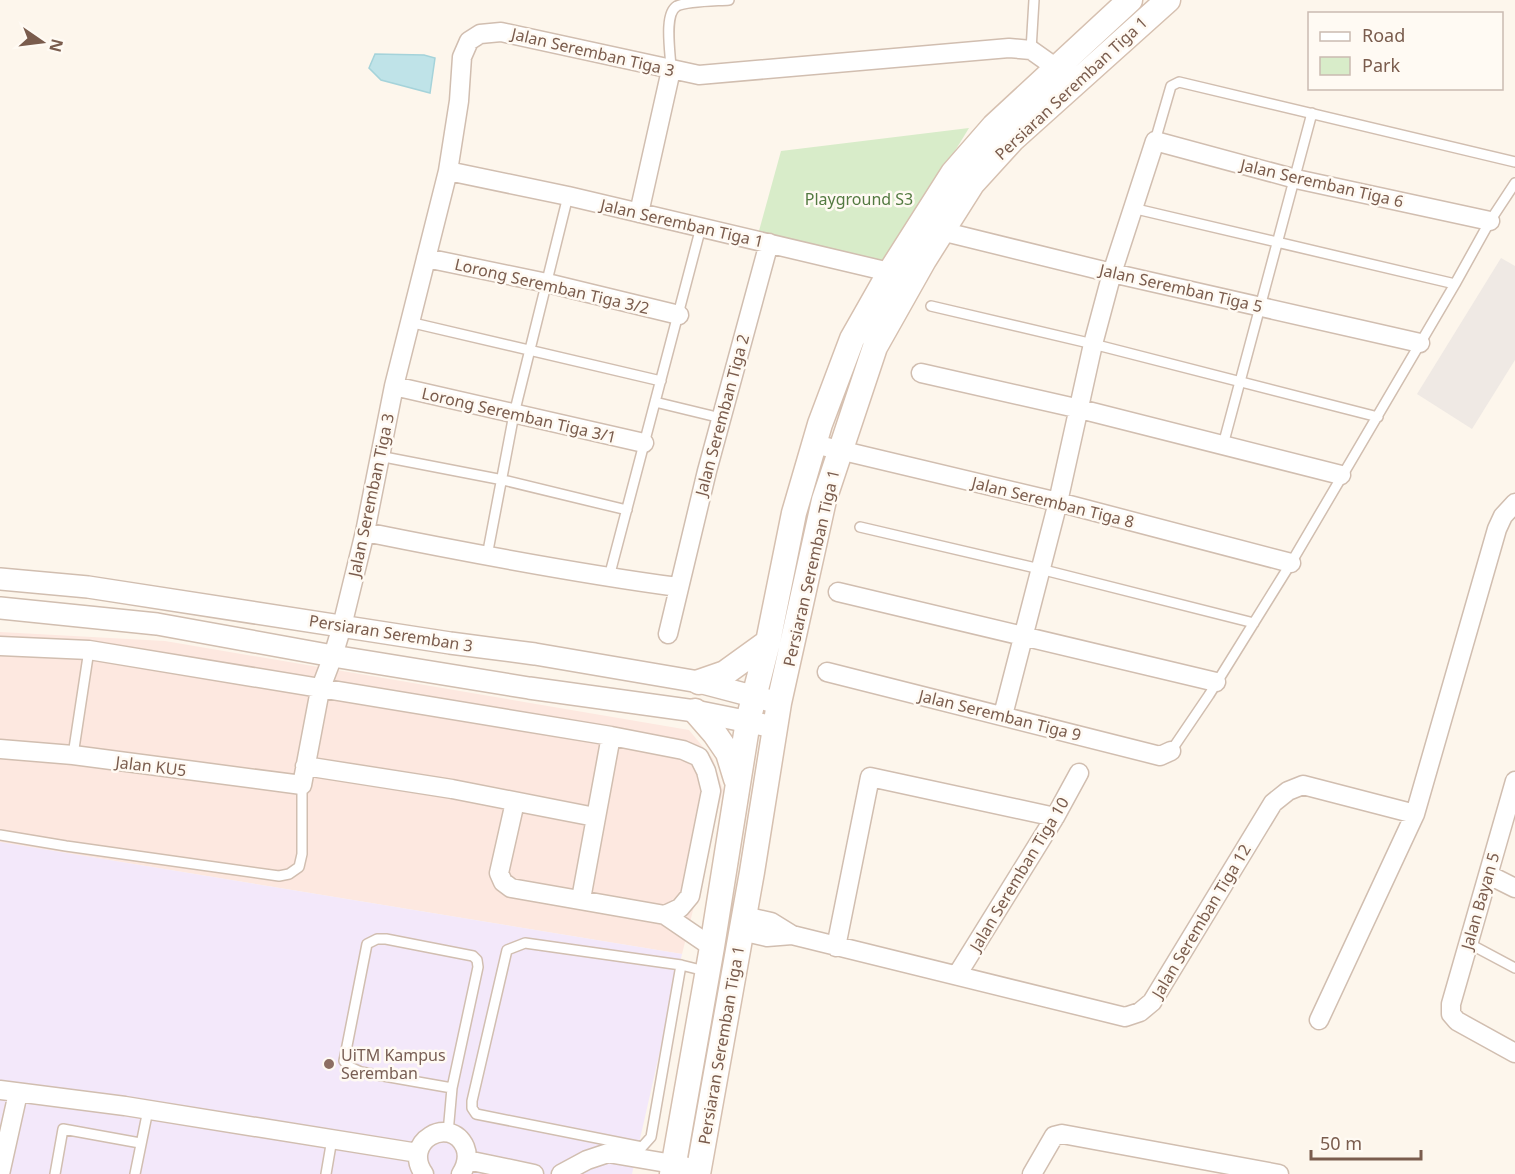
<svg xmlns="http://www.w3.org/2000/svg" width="1515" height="1174" viewBox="0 0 1515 1174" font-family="'Noto Sans',sans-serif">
	<rect width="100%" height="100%" fill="#fdf6ec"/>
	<path fill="#fde8e0" d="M0,632L165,641L689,730L713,759L723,790L682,954L0,842Z"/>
	<path fill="#efe9e4" d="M1501,258L1515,266V360L1472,429L1417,394Z"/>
	<path fill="#f3e8fa" d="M0,842L682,954L632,1174H0Z"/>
	<path fill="#d8ecc9" d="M969,128L885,265L757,238L781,151Z"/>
	<path fill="#bfe3e8" stroke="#a5d3da" stroke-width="1.5" d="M375,54L424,55L435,58L430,93L381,80L369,68Z"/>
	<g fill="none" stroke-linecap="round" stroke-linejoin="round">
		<defs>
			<path id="service" d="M1031,50L1034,0
				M671,70C671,55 663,14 677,6C688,1 716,1 729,0
				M1155,141L1171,86L1179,82L1515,162
				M1132,208L1455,284
				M931,306L1093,344L1378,417
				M409,322L661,381
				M655,402L721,418
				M1223,445L1312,113
				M379,456L503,480L627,510
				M860,527L1040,569L1254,623
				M487,556L514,414L568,196
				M609,577L701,227
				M1171,751L1209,695L1291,563L1455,284L1490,221L1515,183
				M73,755L89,650
				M0,835L66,846L279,876L289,874L299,867L302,854V785
				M1468,943L1515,968
				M681,965L651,1137L642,1147L476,1114L472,1108V1101L507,950L525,943L681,965L705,971
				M448,1133L452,1088L478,967L477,960L473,956L386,939H377L367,944L344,1061L350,1067L361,1072L452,1088
				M55,1174L63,1129L140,1143
				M135,1174L148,1110
				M326,1174L332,1139"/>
			<path id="minor" d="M448,171L568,196L902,275
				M639,213L671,70
				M941,231L1112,273L1420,343
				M426,258L547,283L679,315
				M921,373L1080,409L1341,475
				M394,386L644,443
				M814,444L1058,502L1291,563
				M365,532C469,553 573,573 678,587
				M838,592L1216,682
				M668,634L707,471L769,243
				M0,646L89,650L611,736L683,750L699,757L706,771L711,791L690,896L680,908L665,915
				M827,672L1160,756L1171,751
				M1003,715L1058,502L1093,344L1112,273L1155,141L1296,179L1490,221
				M0,749L73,755L302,785L320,690L333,656L342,626L365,532L394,386L448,171L459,101L462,57L469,41L480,34L501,32L699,75L1009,48L1031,50L1055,67
				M305,766L452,789L595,817
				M1515,781L1451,1004V1014L1457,1021L1515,1053
				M515,802L499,873L503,882L511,888L665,915L712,947
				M1489,875L1515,888
				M581,899L611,736
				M744,916L771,922L792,935L1125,1017L1140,1012L1152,1002L1273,803L1288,791L1303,785L1415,814
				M741,931L767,937L792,935
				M836,947L870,777L1055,817
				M957,975L1055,817L1079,773
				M1319,1020L1415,814L1497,529L1503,516L1515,503
				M0,1090L125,1106L418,1153
				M467,1160L534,1174
				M0,1174L18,1093
				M424,1174C401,1142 450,1114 465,1147C469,1157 466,1166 461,1174
				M561,1174L587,1160L608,1153L685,1166
				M1032,1174L1054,1136L1062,1134L1279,1174"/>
			<path id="tertiary" d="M0,579L88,587L450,643L535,654L699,682L779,703
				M0,608L157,624L333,656L529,688L695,711L774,727"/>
			<path id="secondary" d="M699,682L725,673L768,642
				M695,711L715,734L728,753L736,779
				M672,1174L712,947L748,721L768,642L794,513L820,424L852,339L890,272L953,173L994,126L1130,0
				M698,1174L752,872L779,703L824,500L875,347L924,260L972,184L1013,139L1168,0"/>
		</defs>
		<use href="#service" stroke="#d1beb0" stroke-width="12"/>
		<use href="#minor" stroke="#d1beb0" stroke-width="21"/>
		<use href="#tertiary" stroke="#d1beb0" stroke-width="24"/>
		<use href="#secondary" stroke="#d6c0b0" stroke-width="27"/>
		<use href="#service" stroke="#fff" stroke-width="9"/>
		<use href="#minor" stroke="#fff" stroke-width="18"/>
		<use href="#tertiary" stroke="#fff" stroke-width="21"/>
		<use href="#secondary" stroke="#fff" stroke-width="24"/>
	</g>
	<circle fill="#8d6e63" stroke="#fffaf3" stroke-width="2" cx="329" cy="1064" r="6"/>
	<g text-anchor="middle" stroke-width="5" stroke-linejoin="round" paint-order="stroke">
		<g font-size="16" fill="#7a5c4d" stroke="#fffaf3">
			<text transform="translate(593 52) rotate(13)" y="6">Jalan Seremban Tiga 3</text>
			<text transform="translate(1071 88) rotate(-43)" y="6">Persiaran Seremban Tiga 1</text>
			<text transform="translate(1322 183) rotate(13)" y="6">Jalan Seremban Tiga 6</text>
			<text transform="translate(682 223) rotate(13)" y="6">Jalan Seremban Tiga 1</text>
			<text transform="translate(552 286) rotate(13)" y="6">Lorong Seremban Tiga 3/2</text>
			<text transform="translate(1181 288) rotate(13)" y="6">Jalan Seremban Tiga 5</text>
			<text transform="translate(519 415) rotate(13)" y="6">Lorong Seremban Tiga 3/1</text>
			<text transform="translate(722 415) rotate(-75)" y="6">Jalan Seremban Tiga 2</text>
			<text transform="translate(371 495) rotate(-78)" y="6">Jalan Seremban Tiga 3</text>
			<text transform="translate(1053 502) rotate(14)" y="6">Jalan Seremban Tiga 8</text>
			<text transform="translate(811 568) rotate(-77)" y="6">Persiaran Seremban Tiga 1</text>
			<text transform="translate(391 633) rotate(9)" y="6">Persiaran Seremban 3</text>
			<text transform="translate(1000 715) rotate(14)" y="6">Jalan Seremban Tiga 9</text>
			<text transform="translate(151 766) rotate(7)" y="6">Jalan KU5</text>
			<text transform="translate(1019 874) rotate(-59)" y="6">Jalan Seremban Tiga 10</text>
			<text transform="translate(1480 901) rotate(-74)" y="6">Jalan Bayan 5</text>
			<text transform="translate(1201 921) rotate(-59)" y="6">Jalan Seremban Tiga 12</text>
			<text transform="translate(721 1045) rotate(-80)" y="6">Persiaran Seremban Tiga 1</text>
		</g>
		<g font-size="16" fill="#537a41" stroke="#fffaf3">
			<text x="859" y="205">Playground S3</text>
		</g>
		<g font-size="16" fill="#785e54" stroke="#fffaf3" text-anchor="start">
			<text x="341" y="1061">UiTM Kampus<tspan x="341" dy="18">Seremban</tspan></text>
		</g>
	</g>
	<rect x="1308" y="12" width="195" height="78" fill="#fffaf3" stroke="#cabbb1" stroke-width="1.5"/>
	<rect x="1320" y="32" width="30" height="9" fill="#ffffff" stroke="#cabbb1" stroke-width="1.5"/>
	<text x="1362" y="42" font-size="18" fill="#7a5c4d">Road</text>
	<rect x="1320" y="57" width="30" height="18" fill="#d8ecc9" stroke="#cabbb1" stroke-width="1.5"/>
	<text x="1362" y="72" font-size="18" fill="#7a5c4d">Park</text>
	<g transform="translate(42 42) rotate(104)" stroke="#fffaf3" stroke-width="4.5" paint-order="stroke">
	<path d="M0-4.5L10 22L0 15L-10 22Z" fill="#7a5c4d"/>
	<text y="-9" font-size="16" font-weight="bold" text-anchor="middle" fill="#7a5c4d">N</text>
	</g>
	<path d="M1311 1150v9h110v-9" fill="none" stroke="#7a5c4d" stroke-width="3"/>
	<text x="1320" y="1150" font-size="18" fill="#7a5c4d" stroke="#fffaf3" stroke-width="4.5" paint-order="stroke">50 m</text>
</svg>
